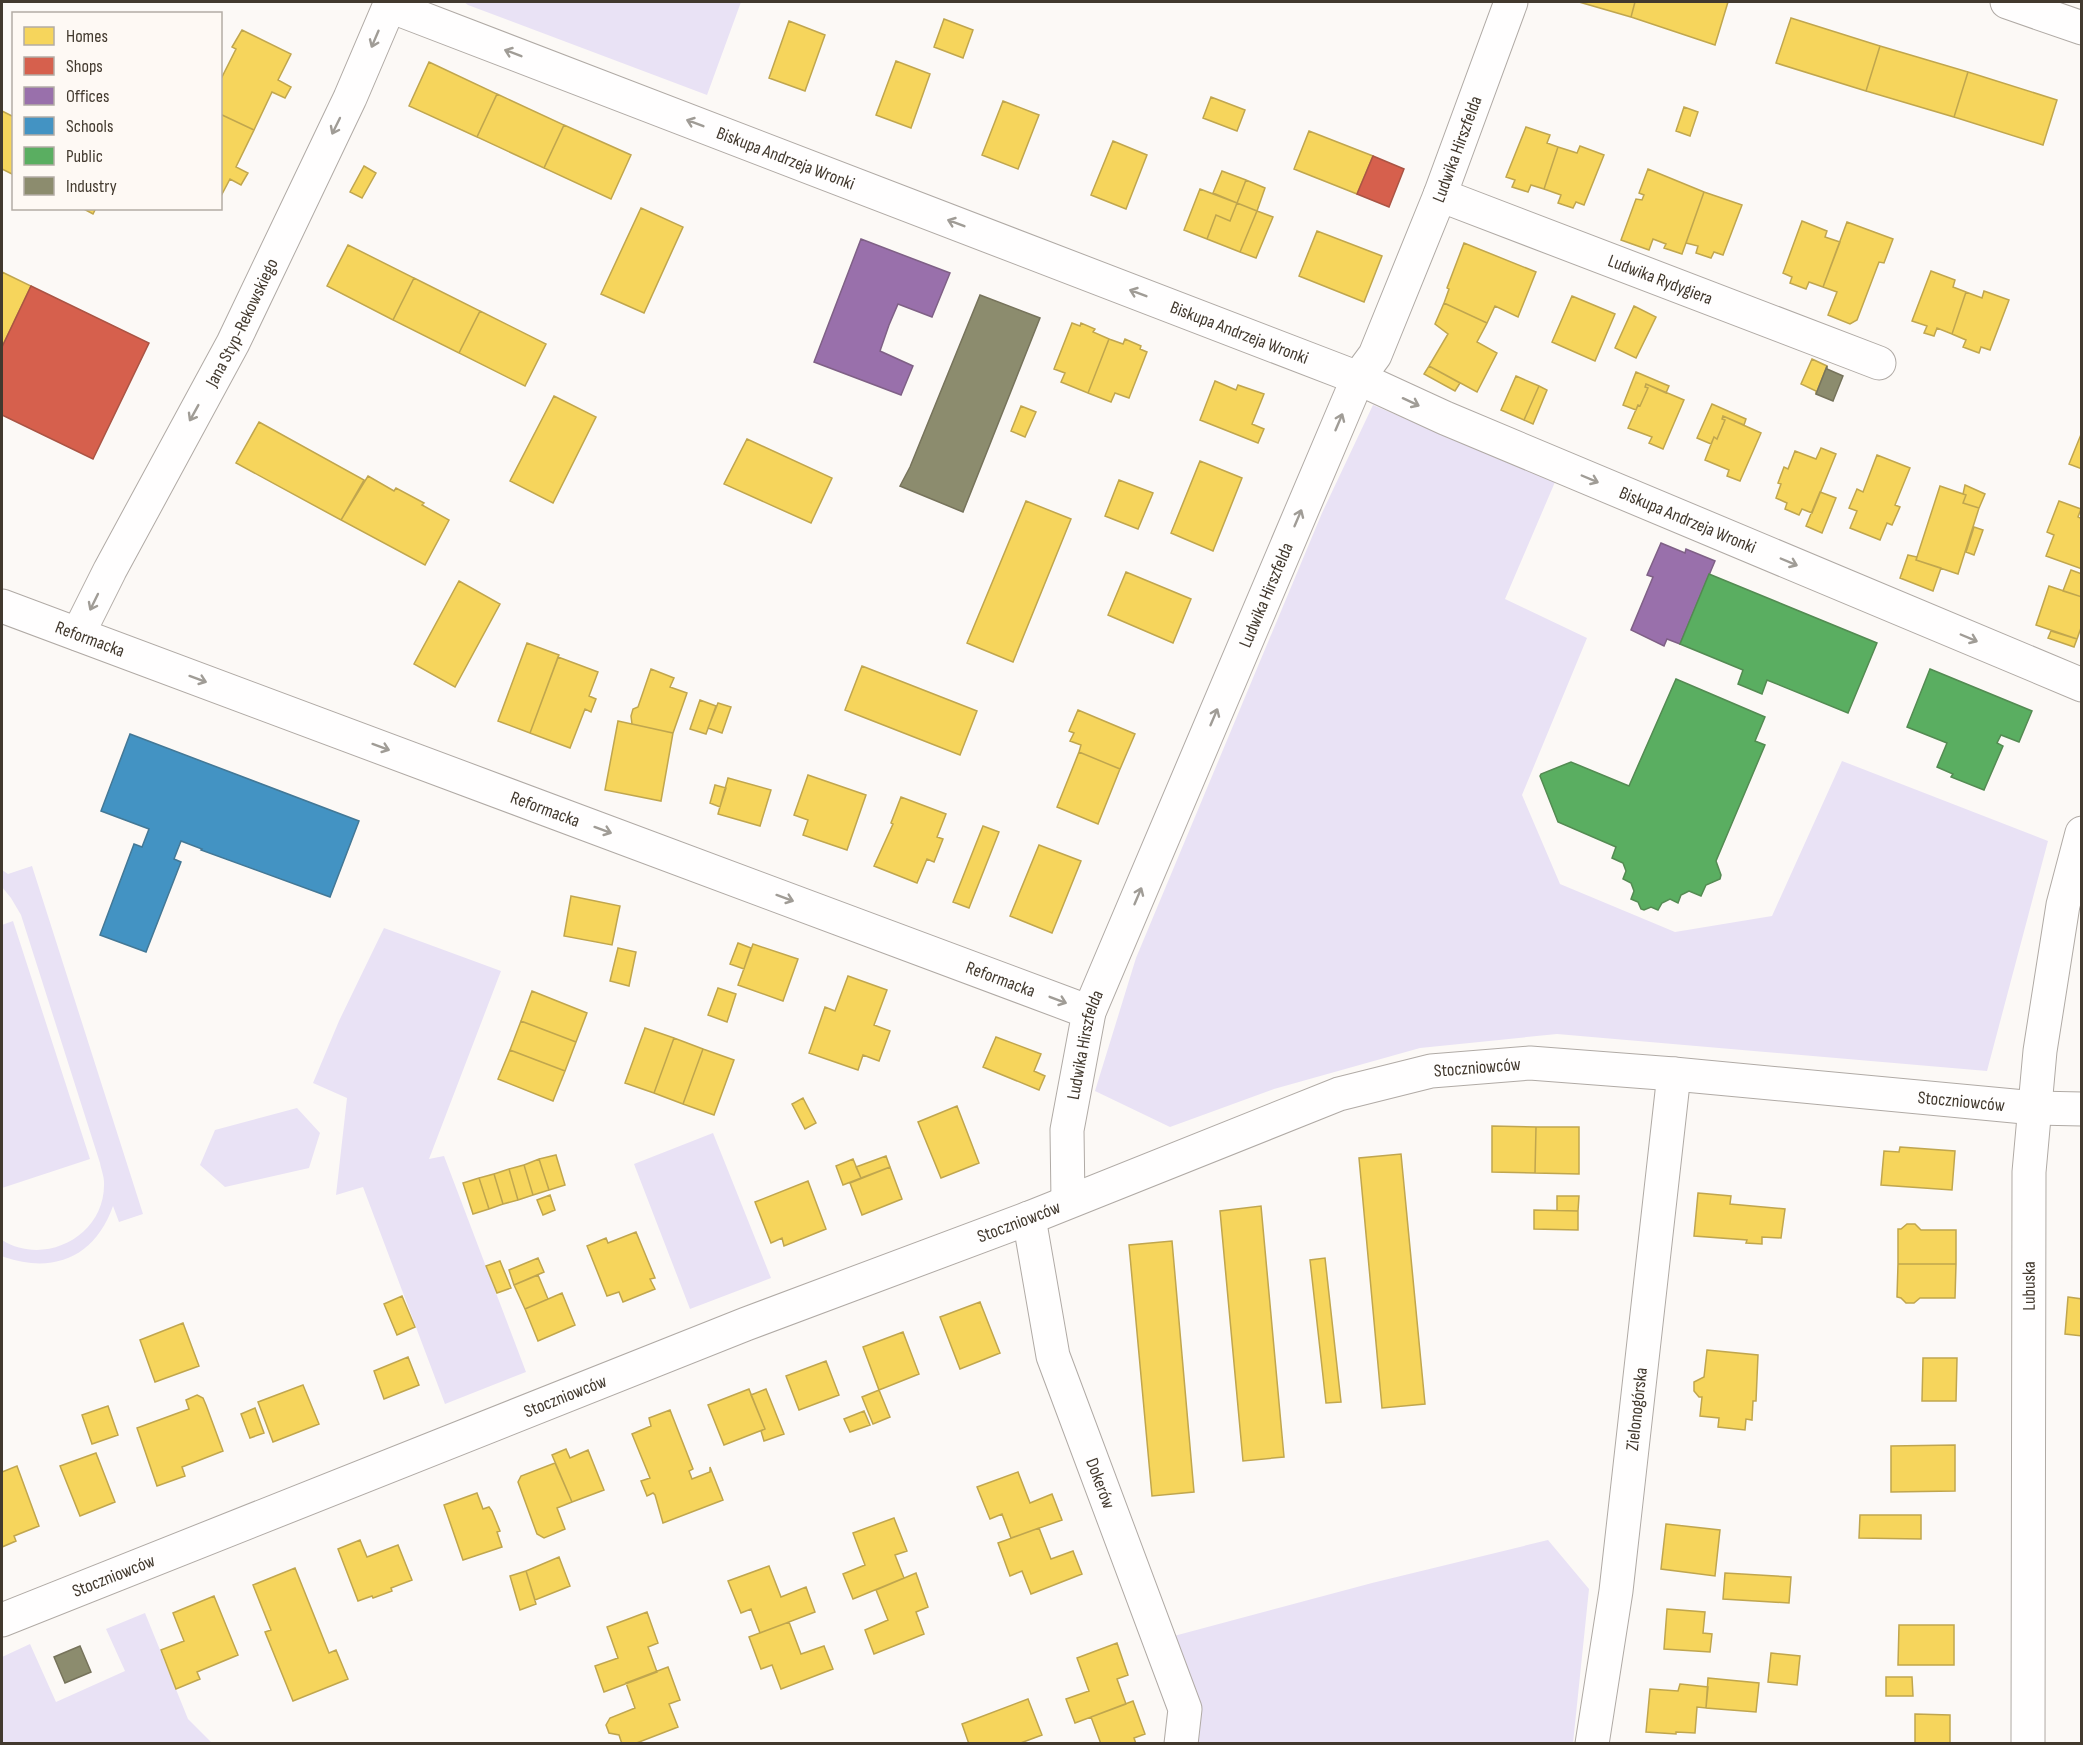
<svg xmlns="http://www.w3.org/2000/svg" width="2083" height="1745" viewBox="0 0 2083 1745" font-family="'Sofia Sans Condensed',sans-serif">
	<rect width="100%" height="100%" fill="#fcf9f6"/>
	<path fill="#e9e2f5" d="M464,2H741L707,95L468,5Z
		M1373,405L1555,482L1505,599L1587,638L1522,795L1560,884L1675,932L1772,916L1842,761L2048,841L1987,1071L1557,1034L1420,1048L1274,1089L1170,1127L1095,1091L1136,958L1322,513Z
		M32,866L143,1214L119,1222L113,1206C95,1257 54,1274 4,1257L2,1256V1240C45,1267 106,1236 104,1182C104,1176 101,1169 100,1163L21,915L11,898L2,887V870L8,874Z
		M13,921L90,1159L2,1188V925Z
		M384,928L501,971L429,1159L444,1156L526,1372L445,1404L363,1187L336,1195L347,1098L313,1083L339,1021Z
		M297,1108L320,1133L309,1168L225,1187L200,1165L215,1130Z
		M713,1133L771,1278L690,1309L634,1164Z
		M1548,1540L1589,1589L1573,1743H1192L1174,1636L1372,1583Z
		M145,1613L188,1719L212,1743H2V1657L30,1644L56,1702L125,1671L106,1629Z"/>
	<path fill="#f6d55c" stroke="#c0a64e" stroke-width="1.5" d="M1579,2H1635L1631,17Z
		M1635,2H1728L1715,45L1631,17Z
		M1791,18L1880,46L1866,91L1776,63Z
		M944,19L973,30L963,58L934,47Z
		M789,21L825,35L805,91L769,78Z
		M242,30L291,54L278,80L291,87L285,98L272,92L254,130L220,114V81L236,49L232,47Z
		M1880,46L1968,72L1954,117L1866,91Z
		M896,61L930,74L911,128L876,115Z
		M429,62L497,94L477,137L409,106Z
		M1968,72L2057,100L2043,145L1954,117Z
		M497,94L564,125L544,168L477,137Z
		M1211,97L1245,110L1237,131L1203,118Z
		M1003,101L1039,115L1018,169L982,155Z
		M1684,107L1698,112L1690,136L1676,131Z
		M2,111L14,117V175L2,169Z
		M220,114L254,130L236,167L248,173L241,185L230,179L220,198Z
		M564,125L631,155L611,199L544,168Z
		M1526,127L1550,135L1547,143L1558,147L1544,189L1531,185L1528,192L1512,187L1515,180L1506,177Z
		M1309,131L1373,156L1357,194L1294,169Z
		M1113,141L1147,155L1126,209L1091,195Z
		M1580,146L1604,155L1584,205L1576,202L1573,208L1558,203L1561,195L1544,189L1558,147L1577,153Z
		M364,166L376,173L362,198L350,192Z
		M1648,169L1704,192L1682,254L1664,248L1666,244L1653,239L1649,250L1621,240L1636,199L1642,200L1644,195L1639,193Z
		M1222,171L1246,180L1237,203L1213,193Z
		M1246,180L1265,188L1257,211L1237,203Z
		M1200,189L1237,203L1230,221L1216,215L1207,239L1184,230Z
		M1704,192L1742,205L1723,255L1714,252L1711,258L1696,253L1698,246L1686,243Z
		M1237,203L1257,211L1240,252L1207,239L1216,215L1230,221Z
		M82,208H96L93,214Z
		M641,208L683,227L644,313L601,294Z
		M1257,211L1273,217L1256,258L1240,252Z
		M1802,221L1827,231L1825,237L1840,242L1823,287L1809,282L1806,289L1790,283L1792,277L1783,273Z
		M1847,222L1893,239L1884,263L1879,262L1857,320L1850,324L1828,315L1837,292L1823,287Z
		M1317,231L1382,256L1364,302L1299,276Z
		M1464,243L1536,272L1518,317L1495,306L1487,323L1444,303L1449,289L1447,288Z
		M348,245L414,278L393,320L327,286Z
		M1931,271L1955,280L1953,287L1966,292L1952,334L1937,328L1934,336L1924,333L1927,326L1912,321Z
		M2,272L31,286L2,347Z
		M414,278L480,311L459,353L393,320Z
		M1984,291L2009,300L1990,350L1981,347L1979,353L1963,347L1966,340L1952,334L1966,292L1982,298Z
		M1572,296L1615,314L1595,361L1552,342Z
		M1444,303L1487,323L1477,342L1497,353L1477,392L1429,366L1448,334L1435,324Z
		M1634,306L1656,317L1636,358L1615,348Z
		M480,311L546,344L525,386L459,353Z
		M1072,323L1080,326L1081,323L1095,329L1093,332L1109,339L1088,393L1061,382L1065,373L1054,369Z
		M1109,339L1123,344L1125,339L1141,346L1140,349L1147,352L1129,398L1115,393L1111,402L1088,393Z
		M1812,359L1827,366L1816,394V391L1801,384Z
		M1429,366L1460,383L1455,391L1424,374Z
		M1636,372L1669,386L1666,393L1646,384L1645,387L1648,388L1640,406L1638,405L1636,410L1623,405Z
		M1516,376L1539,386L1524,420L1501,410Z
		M1215,381L1236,390L1238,385L1264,394L1252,424L1264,429L1258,443L1200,420Z
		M1646,384L1684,400L1663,449L1649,443L1652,437L1628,428L1638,405L1640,406L1648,388L1645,387Z
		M1539,386L1547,390L1533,424L1524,420Z
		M554,396L596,417L553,503L510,481Z
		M1712,404L1746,419L1744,425L1723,416L1722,419L1725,420L1717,439L1714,437L1711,444L1697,438Z
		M1021,406L1036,412L1025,437L1011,431Z
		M1723,416L1761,433L1740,481L1727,476L1729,470L1705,460L1714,437L1717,439L1725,420L1722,419Z
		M259,422L364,480L341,520L236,463Z
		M2082,432V469L2069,464Z
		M747,439L832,478L811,523L724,484Z
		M1821,448L1836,454L1812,513L1802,509L1799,515L1785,509L1787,503L1776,498L1781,484L1778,483L1784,467L1788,469L1795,451L1816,459Z
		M1877,455L1910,468L1895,505L1900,507L1892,525L1887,523L1880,540L1850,528L1857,511L1849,508L1857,489L1863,492Z
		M1200,461L1242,478L1213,551L1171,533Z
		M368,476L394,491L396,488L424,503L422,505L449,520L425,565L341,520Z
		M1119,480L1153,493L1138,529L1105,516Z
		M1965,485L1985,494L1979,508L1963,503L1966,495L1963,494Z
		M1940,486L1966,495L1963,503L1979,508L1958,574L1916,560Z
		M1820,492L1836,498L1822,533L1806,526Z
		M1026,501L1071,519L1013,662L967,643Z
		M2059,501L2081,509L2078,517L2082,519V569L2046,556L2054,535L2047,532Z
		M1974,527L1983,530L1974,555L1966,552Z
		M1908,555L1917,557L1916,560L1941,568L1933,591L1900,578Z
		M2071,570L2082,574V597L2063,591Z
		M1126,572L1191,599L1173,643L1108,615Z
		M459,581L500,604L455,687L414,664Z
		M2049,586L2082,597V625L2077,639L2036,625Z
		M2051,631L2077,639L2074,647L2048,638Z
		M527,643L559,655L530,733L498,721Z
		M558,657L598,672L589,696L596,699L591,712L585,709L570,748L530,733Z
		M862,666L977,711L960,755L845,710Z
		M651,669L674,678L670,687L687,693L673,733L632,724L631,716L633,709L638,707Z
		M700,700L716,706L706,734L690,729Z
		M718,703L731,707L722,733L708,728Z
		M1078,710L1135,734L1120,769L1079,752L1081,745L1070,741L1074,733L1069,731Z
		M618,721L673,733L661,801L605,790Z
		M1079,752L1120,769L1098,824L1057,807Z
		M808,775L866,795L847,850L803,835L808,820L794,815Z
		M728,778L771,790L760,826L718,814Z
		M715,785L726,788L720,807L710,803Z
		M901,797L946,814L937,837L943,839L934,862L927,859L917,883L874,866L893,824L891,823Z
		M983,826L999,832L969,908L953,902Z
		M1039,845L1081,861L1052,933L1010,916Z
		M571,896L620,906L612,945L564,936Z
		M738,943L751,948L744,969L730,964Z
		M753,944L798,959L783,1001L738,985Z
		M618,948L636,952L629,986L610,981Z
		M848,976L887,990L874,1025L890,1031L879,1061L863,1055L858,1070L809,1053L825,1007L835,1011Z
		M718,988L736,994L727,1022L708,1015Z
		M532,991L587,1013L576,1042L521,1021Z
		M521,1021L576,1042L565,1071L510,1050Z
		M645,1028L674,1038L654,1093L625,1083Z
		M996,1037L1041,1054L1034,1071L1045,1076L1039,1090L983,1067Z
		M674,1038L703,1049L683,1104L654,1093Z
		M703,1049L734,1060L714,1115L683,1104Z
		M510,1050L565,1071L553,1101L498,1079Z
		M803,1098L816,1123L805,1129L792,1104Z
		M957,1106L979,1163L941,1178L918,1122Z
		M1492,1126L1536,1127L1535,1173L1492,1172Z
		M1536,1127H1579V1174L1535,1173Z
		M1900,1147L1955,1151L1952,1190L1881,1185L1884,1151L1899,1152Z
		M1401,1154L1425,1404L1382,1408L1359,1158Z
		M556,1155L565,1185L549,1190L539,1159Z
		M886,1156L890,1167L861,1178L856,1167Z
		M539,1159L549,1190L533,1195L524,1165Z
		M853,1159L861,1178L843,1185L836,1166Z
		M524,1165L533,1195L518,1200L509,1169Z
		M890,1167L902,1199L862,1215L850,1183Z
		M509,1169L518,1200L503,1204L494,1174Z
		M494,1174L503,1204L489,1209L479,1178Z
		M479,1178L489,1209L473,1214L463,1183Z
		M808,1181L826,1229L784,1246L782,1238L771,1243L755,1202Z
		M1698,1193L1731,1196L1730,1204L1785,1209L1781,1238L1762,1237V1244L1746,1243L1747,1240L1694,1236Z
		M550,1195L555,1210L543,1215L537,1200Z
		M1557,1196H1579L1578,1211H1557Z
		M1261,1206L1284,1457L1243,1461L1220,1211Z
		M1534,1210L1578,1211V1230L1534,1229Z
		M1907,1224H1915L1921,1230H1956V1264H1898V1229H1901Z
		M636,1232L655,1278L650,1279L655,1289L623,1302L619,1292L607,1296L587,1246L606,1238L608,1243Z
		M1172,1241L1194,1492L1152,1496L1129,1245Z
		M538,1258L544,1272L514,1285L509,1270Z
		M1325,1258L1341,1402L1326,1403L1310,1260Z
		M500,1261L511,1288L497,1293L486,1266Z
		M1898,1264H1956L1955,1298H1920L1914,1303H1906L1901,1298L1897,1297Z
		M538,1275L548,1299L525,1309L514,1285Z
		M562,1293L575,1325L538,1341L525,1309Z
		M402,1296L415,1327L397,1335L384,1304Z
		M2068,1297L2082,1299V1336L2065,1334Z
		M980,1302L1000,1353L960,1369L940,1317Z
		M183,1323L199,1366L155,1382L140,1340Z
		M903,1332L919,1374L879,1390L863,1347Z
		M1707,1350L1758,1355L1756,1401H1753L1752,1420L1746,1419L1745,1430L1718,1427L1719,1418L1700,1416L1702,1397H1699L1694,1391V1382L1704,1377Z
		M408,1357L419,1385L384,1399L374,1371Z
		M1923,1358H1957L1956,1401H1922Z
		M826,1361L839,1395L799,1410L786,1376Z
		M303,1385L319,1424L273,1442L258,1402Z
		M749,1389L765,1429L724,1445L708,1405Z
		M766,1389L784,1434L764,1441L761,1431L765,1429L751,1395Z
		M879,1390L890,1417L873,1424L862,1397Z
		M197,1395L203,1398L206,1405L223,1451L182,1467L185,1476L157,1486L137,1428L189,1409L186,1400Z
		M108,1406L118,1435L92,1444L82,1415Z
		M255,1408L264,1433L250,1438L241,1414Z
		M670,1410L693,1469L689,1471L692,1479L710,1472V1467L723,1500L663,1523L655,1495L653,1493L647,1496L641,1481L650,1478L632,1434L651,1426L649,1418Z
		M864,1411L870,1425L850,1432L844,1419Z
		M1955,1445V1491L1891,1492V1446Z
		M566,1449L570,1458L588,1450L604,1490L572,1502L552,1455Z
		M96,1453L115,1502L80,1516L60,1466Z
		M555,1463L572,1502L557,1508L565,1529L544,1538L537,1534L518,1482L521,1476Z
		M17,1466L39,1526L14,1536L16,1541L2,1547V1472Z
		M1018,1472L1030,1503L1052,1494L1062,1520L1011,1538L1002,1514L990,1519L977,1487Z
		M477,1493L483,1509L489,1507L492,1511L500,1531L497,1532L502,1547L463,1560L444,1505Z
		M1860,1515H1921V1539L1859,1538Z
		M894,1518L907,1551L895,1555L904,1578L853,1599L843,1574L865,1565L853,1533Z
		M1666,1524L1720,1530L1715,1576L1661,1569Z
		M1039,1528L1051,1559L1073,1551L1082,1574L1031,1594L1022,1571L1010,1576L998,1543Z
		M360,1540L367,1557L398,1545L412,1580L391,1588L392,1591L373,1598L372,1596L358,1601L338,1549Z
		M559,1557L570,1586L535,1600L526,1571Z
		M769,1566L781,1597L806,1587L815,1612L760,1633L751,1609L741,1613L728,1581Z
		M295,1568L329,1653L336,1650L348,1679L293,1701L265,1632L271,1630L253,1585Z
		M526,1571L536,1604L520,1610L510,1576Z
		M916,1573L928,1607L916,1612L924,1634L874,1654L865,1630L888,1620L876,1590Z
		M1725,1573L1791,1577L1789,1603L1723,1599Z
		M214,1596L238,1655L197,1672L200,1679L176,1689L161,1650L184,1641L173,1613Z
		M1667,1609L1705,1612L1703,1633L1712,1634L1710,1652L1664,1649Z
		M647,1612L658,1643L648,1647L657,1672L604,1692L595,1666L618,1658L607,1627Z
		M789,1622L801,1654L824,1646L833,1669L781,1689L772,1665L761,1669L749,1637Z
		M1899,1625H1954V1665H1898Z
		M1117,1643L1128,1675L1117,1679L1126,1704L1075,1723L1066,1699L1089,1691L1077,1658Z
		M1771,1653L1800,1656L1797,1685L1768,1682Z
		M668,1667L680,1700L669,1704L678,1727L634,1744H622L619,1735L609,1733L606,1725L610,1718L635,1708L626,1683Z
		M1886,1677H1912L1913,1696H1886Z
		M1708,1678L1759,1683L1756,1712L1706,1708Z
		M1680,1684L1708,1687L1706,1708L1697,1707L1695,1733L1676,1732V1734L1646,1732L1650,1689L1678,1691Z
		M1028,1699L1042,1735L1018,1744H969L962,1724Z
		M1133,1701L1145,1734L1134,1738L1136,1744H1101L1091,1717Z
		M1915,1714L1950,1715V1744H1915Z"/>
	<path fill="#d6604d" stroke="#aa5444" stroke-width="1.5" d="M1373,156L1404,169L1389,207L1357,194Z
		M31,286L149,343L93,459L2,415V347Z"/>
	<path fill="#9970ab" stroke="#7f6086" stroke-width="1.5" d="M861,239L950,273L932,317L898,304L889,325L880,351L913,366L901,395L814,362Z
		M1661,543L1685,553L1686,549L1715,561L1680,644L1667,639L1664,646L1631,630L1653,577L1647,575Z"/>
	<path fill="#4393c3" stroke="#437896" stroke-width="1.5" d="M130,734L359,821L330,897L201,850L202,849L181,841L174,859L181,862L146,952L100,935L134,844L142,847L149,829L101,811Z"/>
	<path fill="#5aae61" stroke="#538b52" stroke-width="1.5" d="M1709,574L1877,643L1848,713L1767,680L1762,694L1738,684L1743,670L1680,644Z
		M1930,669L2032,711L2019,742L2001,735L1997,743L2003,746L1984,790L1951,777L1953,774L1937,767L1947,743L1907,727Z
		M1676,679L1765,717L1755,741L1765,745L1716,861L1721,875L1720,879L1706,885L1701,896L1689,891L1681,895L1678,903L1670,899L1662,903L1658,910L1651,907L1644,910L1641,909L1638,902L1631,899L1634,891L1631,883L1623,879L1626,871L1623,863L1612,858L1616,847L1558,822L1540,776L1541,774L1571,762L1629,786Z"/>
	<path fill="#8c8c6e" stroke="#76735b" stroke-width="1.5" d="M980,295L1040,318L963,512L900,486L910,467Z
		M1827,366V369L1843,376L1833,401L1816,394Z
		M80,1646L91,1672L65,1683L54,1657Z"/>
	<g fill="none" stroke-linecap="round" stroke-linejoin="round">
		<defs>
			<g id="minor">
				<path d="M2007,2L2082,28"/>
				<path id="s1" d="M390,6L1358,378L1445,418L2082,685"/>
				<path id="s2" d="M1440,195L1879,363"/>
				<path id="s3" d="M2,606L1089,1012"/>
				<path id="s4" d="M78,634L110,570L233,343L350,98L391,2"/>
				<path id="s5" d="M1068,1201L1067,1130L1089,1012L1358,378L1375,355L1440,195L1511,2"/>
				<path id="s6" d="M1029,1218L1053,1356L1185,1709L1181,1744"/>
				<path id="s7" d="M2,1620L746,1324L1029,1218L1339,1094L1431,1071L1530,1063L1674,1074L2035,1108L2082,1109"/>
				<path id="s8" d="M1592,1744L1616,1591L1674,1074"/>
				<path id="s9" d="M2028,1744L2029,1172L2040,1051L2063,905L2082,833"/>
			</g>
		</defs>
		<use href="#minor" stroke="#b0aaa5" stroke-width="35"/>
		<use href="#minor" stroke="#fffefe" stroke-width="33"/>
	</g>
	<defs><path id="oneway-shaft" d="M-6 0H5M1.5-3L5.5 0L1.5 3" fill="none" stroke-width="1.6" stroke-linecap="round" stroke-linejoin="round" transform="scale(1.5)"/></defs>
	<g stroke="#a09c96">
		<use href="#oneway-shaft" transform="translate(375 39) rotate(113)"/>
		<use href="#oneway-shaft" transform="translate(513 53) rotate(-159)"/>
		<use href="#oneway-shaft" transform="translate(695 123) rotate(-159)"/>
		<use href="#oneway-shaft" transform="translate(336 126) rotate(116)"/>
		<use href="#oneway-shaft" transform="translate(956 223) rotate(-159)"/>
		<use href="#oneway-shaft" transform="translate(1138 293) rotate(-159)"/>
		<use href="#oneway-shaft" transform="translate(1411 402) rotate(25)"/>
		<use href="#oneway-shaft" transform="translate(194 413) rotate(119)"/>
		<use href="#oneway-shaft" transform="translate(1339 422) rotate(-67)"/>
		<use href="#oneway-shaft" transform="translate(1590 479) rotate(23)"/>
		<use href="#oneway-shaft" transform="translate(1298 518) rotate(-67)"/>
		<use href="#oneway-shaft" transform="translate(1789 562) rotate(23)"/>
		<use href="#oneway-shaft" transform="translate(94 602) rotate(116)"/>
		<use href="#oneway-shaft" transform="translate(1969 638) rotate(23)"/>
		<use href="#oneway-shaft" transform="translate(198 679) rotate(20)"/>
		<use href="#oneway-shaft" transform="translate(1214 717) rotate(-67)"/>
		<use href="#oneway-shaft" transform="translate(381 747) rotate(20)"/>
		<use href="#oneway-shaft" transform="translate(603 830) rotate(20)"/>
		<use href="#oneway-shaft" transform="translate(1138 896) rotate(-67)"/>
		<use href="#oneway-shaft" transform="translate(785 898) rotate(20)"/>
		<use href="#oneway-shaft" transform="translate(1058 1000) rotate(21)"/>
	</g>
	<g text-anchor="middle" stroke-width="6" stroke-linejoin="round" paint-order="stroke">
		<g font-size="18" fill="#42392e" stroke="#fef9f4">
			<text dy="6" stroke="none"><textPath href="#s5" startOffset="1130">Ludwika Hirszfelda</textPath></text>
			<text dy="6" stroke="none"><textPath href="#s1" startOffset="424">Biskupa Andrzeja Wronki</textPath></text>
			<text dy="6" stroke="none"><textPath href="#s2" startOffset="236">Ludwika Rydygiera</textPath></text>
			<text dy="6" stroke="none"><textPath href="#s4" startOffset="352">Jana Styp-Rekowskiego</textPath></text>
			<text dy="6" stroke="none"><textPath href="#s1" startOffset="910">Biskupa Andrzeja Wronki</textPath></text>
			<text dy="6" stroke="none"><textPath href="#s1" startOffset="1396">Biskupa Andrzeja Wronki</textPath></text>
			<text dy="6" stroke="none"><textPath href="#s5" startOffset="644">Ludwika Hirszfelda</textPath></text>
			<text dy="6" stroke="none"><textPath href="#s3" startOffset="94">Reformacka</textPath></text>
			<text dy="6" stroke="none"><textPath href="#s3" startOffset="580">Reformacka</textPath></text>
			<text dy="6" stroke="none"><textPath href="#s3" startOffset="1066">Reformacka</textPath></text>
			<text dy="6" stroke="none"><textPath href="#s5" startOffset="158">Ludwika Hirszfelda</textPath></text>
			<text dy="6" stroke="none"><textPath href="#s7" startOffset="1578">Stoczniowców</textPath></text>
			<text dy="6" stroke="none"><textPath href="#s7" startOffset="2064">Stoczniowców</textPath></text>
			<text dy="6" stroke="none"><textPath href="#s7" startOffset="1092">Stoczniowców</textPath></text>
			<text dy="6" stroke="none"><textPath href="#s9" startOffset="458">Lubuska</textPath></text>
			<text dy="6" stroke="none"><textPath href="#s7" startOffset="606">Stoczniowców</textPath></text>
			<text dy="6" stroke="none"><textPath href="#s8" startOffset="338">Zielonogórska</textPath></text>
			<text dy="6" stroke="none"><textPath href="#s6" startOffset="276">Dokerów</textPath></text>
			<text dy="6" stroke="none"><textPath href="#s7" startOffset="120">Stoczniowców</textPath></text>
		</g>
	</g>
	<rect width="2083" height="1745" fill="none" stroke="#42392e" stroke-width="6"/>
	<rect x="12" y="12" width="210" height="198" fill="#fef9f4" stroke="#b3aca5" stroke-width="1.5"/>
	<rect x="24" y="27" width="30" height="18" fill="#f6d55c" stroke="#b3aca5" stroke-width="1.5"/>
	<text x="66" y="42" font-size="18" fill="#42392e">Homes</text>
	<rect x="24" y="57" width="30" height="18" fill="#d6604d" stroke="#b3aca5" stroke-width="1.5"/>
	<text x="66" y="72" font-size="18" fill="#42392e">Shops</text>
	<rect x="24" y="87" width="30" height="18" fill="#9970ab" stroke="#b3aca5" stroke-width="1.5"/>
	<text x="66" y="102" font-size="18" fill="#42392e">Offices</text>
	<rect x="24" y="117" width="30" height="18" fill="#4393c3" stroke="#b3aca5" stroke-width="1.5"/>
	<text x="66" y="132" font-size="18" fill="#42392e">Schools</text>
	<rect x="24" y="147" width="30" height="18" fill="#5aae61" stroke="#b3aca5" stroke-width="1.5"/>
	<text x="66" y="162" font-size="18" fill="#42392e">Public</text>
	<rect x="24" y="177" width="30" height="18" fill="#8c8c6e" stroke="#b3aca5" stroke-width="1.5"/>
	<text x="66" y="192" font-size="18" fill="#42392e">Industry</text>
</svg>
